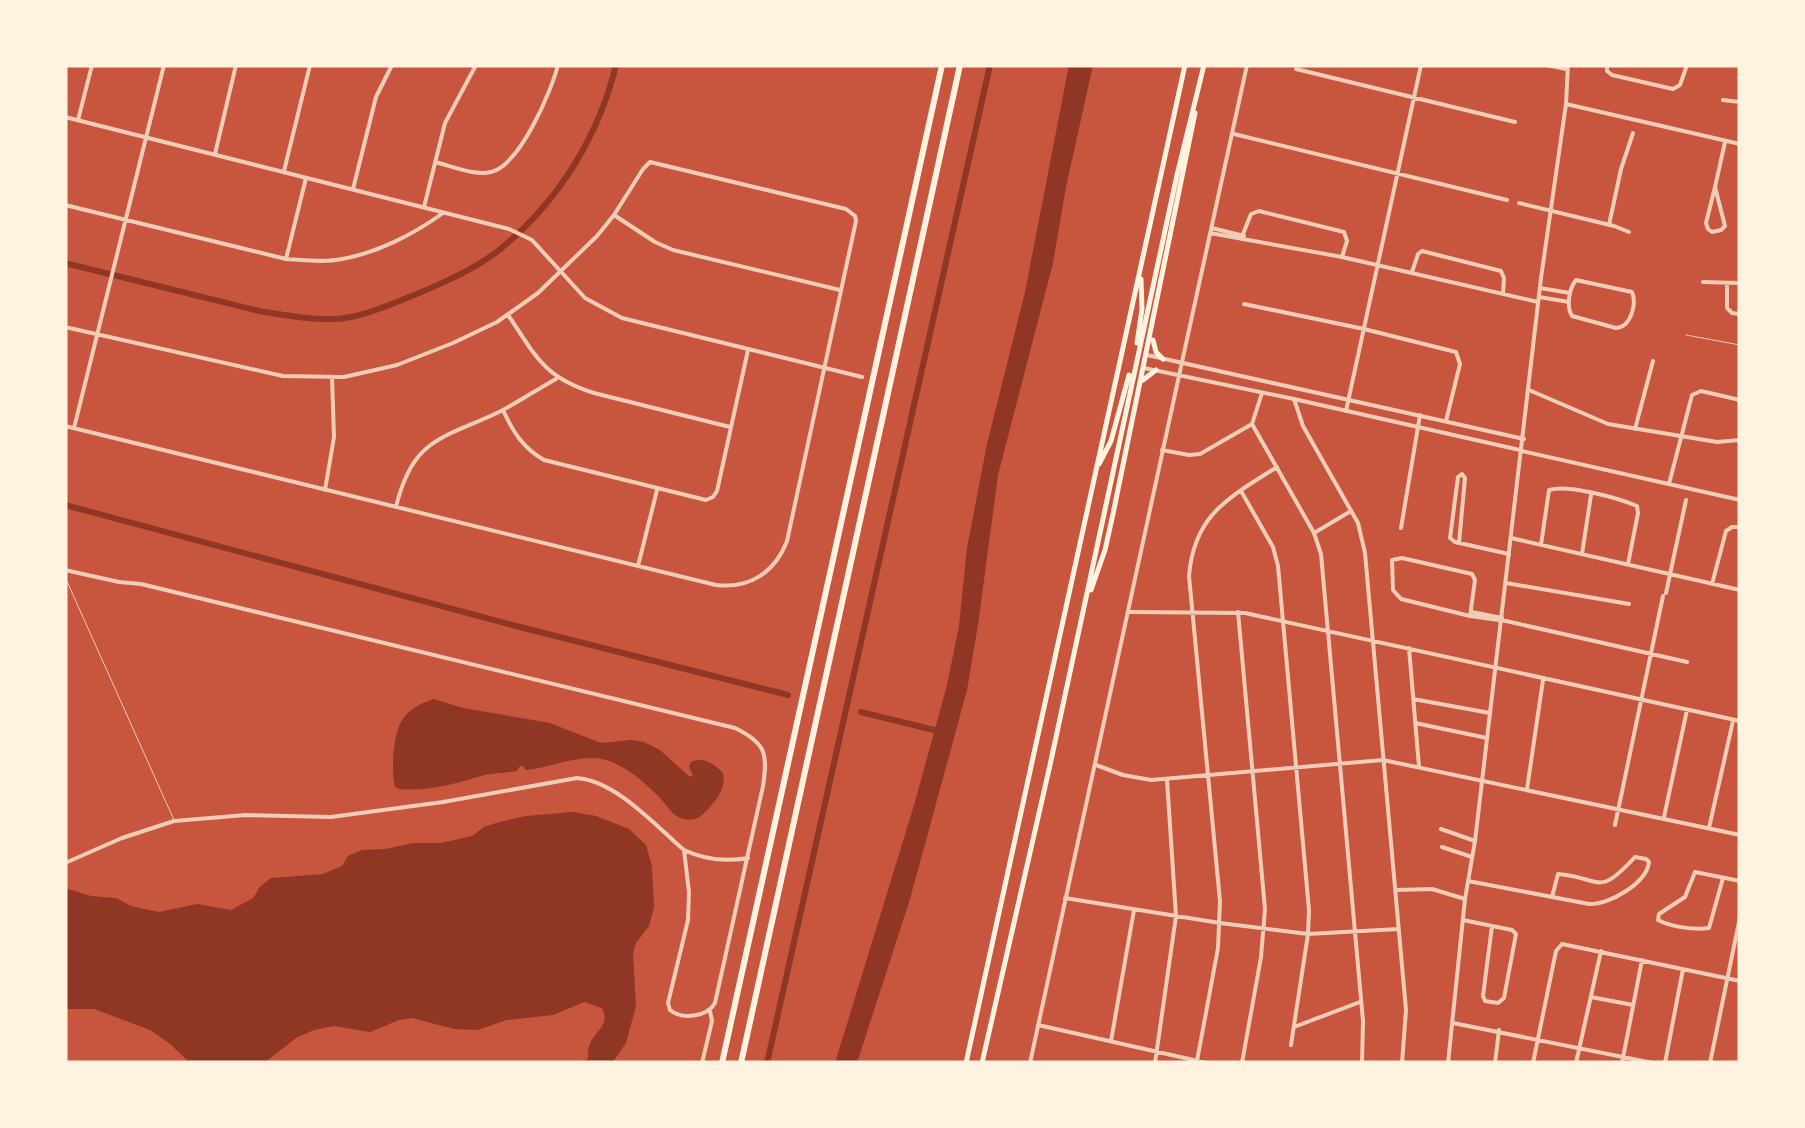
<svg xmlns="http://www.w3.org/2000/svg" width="1805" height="1128" viewBox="0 0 1805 1128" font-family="'DejaVu Sans',sans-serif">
	<rect width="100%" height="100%" fill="#c8553d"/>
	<path fill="#8f3625" d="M1069,65H1093L1066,187L1053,263L998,475L978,625L967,690L910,899L857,1063H835L915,802L947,685L959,626L967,548L987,444L1025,292Z
		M434,699L463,708L550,723L601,743L631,740L644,742L660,750L690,777L693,775L689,767L691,762C703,756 714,764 723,773C726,786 719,797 710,807C702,816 696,822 683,819C673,816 667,806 660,798C645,783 625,764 602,759C577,754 551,768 526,770L523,766H520L517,771C507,773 495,773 485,775C456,783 429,792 399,789L395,787C391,772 393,736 401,722C407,710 421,703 434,699Z
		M573,812L596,816L629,829L646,845L652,866L654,907L649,926L636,943L633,953L636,1006L626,1043L612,1063H569L585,1061L588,1058C586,1030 613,1031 602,1008L584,1002L553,1015L507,1020L477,1030L454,1029L412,1018L399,1020L370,1032L334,1026L314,1030L296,1038L264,1063H190L169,1043L150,1030L94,1009H65V888L91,896L116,898L131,906L159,912L197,904L231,910L253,898L260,887L271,878L323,874L342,866L348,856L362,850L385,849L414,843H441L472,836L484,827L499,822L526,816Z"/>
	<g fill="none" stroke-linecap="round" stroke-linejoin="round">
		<path stroke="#8f3625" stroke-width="6" d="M65,263L259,311C284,315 310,320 335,319C358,318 381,308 402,300C436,286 476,270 504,246C560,199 599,135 616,65
			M65,505L516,626L788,695
			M861,712L942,732
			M767,1063L990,65"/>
		<path stroke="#f1ccb7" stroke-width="1" d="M1686,335L1740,345
			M65,577L174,820"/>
		<path stroke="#f1ccb7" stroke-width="4" d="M1547,65L1566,69
			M1607,65V71L1612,75L1673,89L1680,85L1687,65
			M1296,69L1515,122
			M1723,100L1740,102
			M1566,104L1740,144
			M78,120L92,65
			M1234,134L1507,200
			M215,154L236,65
			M435,162C452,166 474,176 491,172C520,165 551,92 558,65
			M1715,187L1725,226L1721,230L1712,232L1708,229L1706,223Z
			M1715,187L1725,142
			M353,189L376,97L392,65
			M1519,203L1614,226L1629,232
			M65,205L286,259C304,260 323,263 342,259C377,253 414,234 443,213
			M424,207L445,123L476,65
			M614,215L655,242L673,250L840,290
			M1609,225L1621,169L1633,133
			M1212,228L1244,236
			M1210,233L1342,257L1538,302
			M1241,239L1251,214L1259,211L1344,232L1347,241L1342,257
			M286,259L306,178
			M1412,272L1418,254L1422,251L1501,271L1504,278L1503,294
			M1576,280L1632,292C1637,304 1631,327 1616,328L1572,316C1566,306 1569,289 1576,280Z
			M1703,282L1740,283
			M1727,283V308L1732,313L1740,314
			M1540,288L1570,293
			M1539,297L1569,302
			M1244,304L1364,329L1456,352L1460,364L1446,421
			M508,315C536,356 543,377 594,393L730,427
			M65,327L283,376L344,377L397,365L453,343L497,322L538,293L597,236L614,215L643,169L650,162L846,209L855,216L856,221L787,541C775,572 750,589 716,585L65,426
			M1182,362L1247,65
			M1262,393L1252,424L1314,533L1321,554L1363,1021L1362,1063
			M1294,399L1303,426L1358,523L1365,553L1406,1010L1402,1063
			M503,410C513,432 523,448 544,460L706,500L713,497L717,491L748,350
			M1346,411L1421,65
			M74,428L164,65
			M1635,429L1653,361
			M1162,450L1189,455L1200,454L1252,424
			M1522,451L1740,500
			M1669,484L1692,395L1701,391L1740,400
			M325,490L334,437L332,377
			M1241,491L1273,547L1278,566L1309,910L1308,934L1291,1045
			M396,507C413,436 444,439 501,411C520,401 538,389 556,379
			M1401,528L1420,415
			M1314,533L1351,511
			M1511,538L1740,590
			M1459,543L1465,478L1462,474L1458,477L1450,538L1455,542L1509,554
			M1541,545L1549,490C1568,484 1618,498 1637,506L1638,513L1628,564
			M1582,554L1591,495
			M638,566L657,490
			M65,570L119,582L141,584L735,728C766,743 768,754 763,786L715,1003C707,1017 682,1020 670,1010L668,1003L688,920L689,892L684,850
			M1506,583L1629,604
			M1712,584L1726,531L1732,527H1740
			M1666,593L1686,500
			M1129,612L1245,613L1740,721
			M1238,612L1265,909L1261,957L1242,1063
			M1472,612L1502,618
			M1470,616L1475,580L1472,574L1402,558L1392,560L1393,590L1401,599L1470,616L1506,621L1687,662
			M1409,648L1419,767
			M1413,699L1490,713
			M1415,723L1487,738
			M1096,765L1123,775L1151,780L1383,760L1740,835
			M1527,789L1543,680
			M1664,817L1687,710
			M1615,825L1663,596
			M1709,828L1733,721
			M1441,829L1475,841
			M1442,847L1472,857
			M65,863L122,838L174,821L246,815L331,817L443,802L577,778C616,781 655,825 684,850C705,860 725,862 748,858
			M1723,878L1709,928C1694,930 1671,927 1658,920L1659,914L1685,897L1695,872L1740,881
			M1468,881L1589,904C1609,905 1647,883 1649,862L1646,859L1635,857C1597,898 1603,878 1558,874L1552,897
			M1396,890L1432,889L1465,899
			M1065,898L1220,923L1308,934L1398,929
			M1463,920L1512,930L1516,934L1504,998L1498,1003L1485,1001L1483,996L1492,926
			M1591,997L1633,1005
			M1453,1023L1653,1063
			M1038,1025L1207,1063
			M1294,1027L1360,1002
			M1111,1041L1134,910
			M1197,1061L1218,948L1220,901L1189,576C1194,514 1230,497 1277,467
			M702,1063L712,1021L710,1011
			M1155,1063L1176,916L1167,780
			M1495,1063L1499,1030
			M1533,1063L1556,951L1562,944L1740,981
			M1576,1063L1601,951
			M1622,1063L1642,960
			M1665,1063L1683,969
			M1710,1063L1740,917"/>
		<path stroke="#f1ccb7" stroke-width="4" d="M65,117L509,229L532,240L585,298L622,318L862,377
			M284,171L310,65
			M1147,355L1524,439
			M1144,368L1294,399L1520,450
			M1529,390L1608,424L1717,442L1740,440
			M1030,1063L1182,362
			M1448,1063L1465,899L1475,841L1541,278L1566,104L1568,65"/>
		<path stroke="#fff3e0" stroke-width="5" d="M1153,340L1156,352L1163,359
			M1137,343L1142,309L1141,279
			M1143,380L1156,370
			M1099,464L1111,441L1129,375
			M1091,590L1105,550L1113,514L1195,113
			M966,1063L1185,65
			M982,1063L1050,765L1177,175L1204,65"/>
		<path stroke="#fff3e0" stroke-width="6" d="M722,1063L942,65
			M741,1063L960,65"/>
	</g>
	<rect width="1805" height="1128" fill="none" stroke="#fff3e0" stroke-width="135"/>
</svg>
